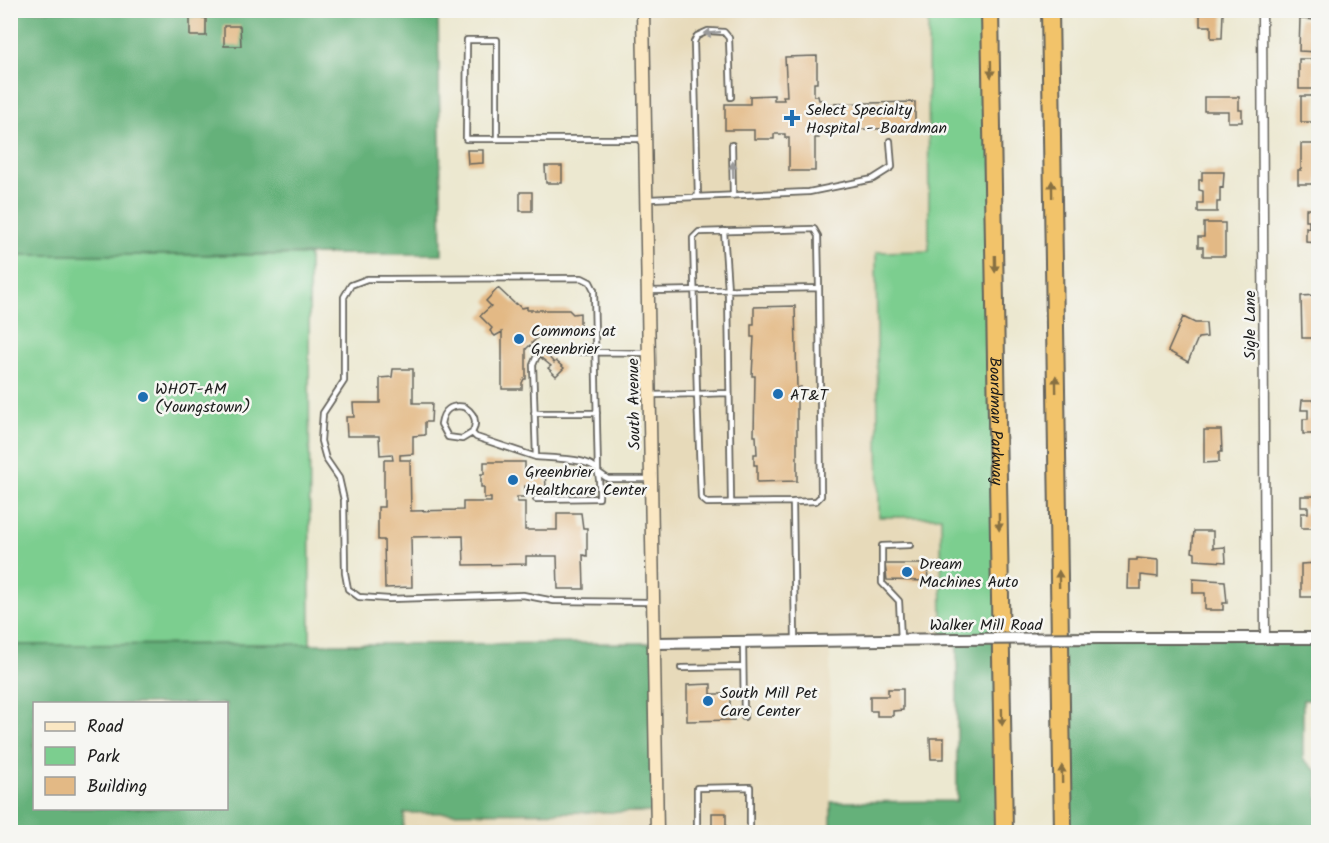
<svg xmlns="http://www.w3.org/2000/svg" width="1329" height="843" viewBox="0 0 1329 843" font-family="Kalam,sans-serif">
	<rect width="100%" height="100%" fill="#f6f6f2"/>
	<filter id="ink" filterUnits="userSpaceOnUse"><feTurbulence type="fractalNoise" baseFrequency=".0167" numOctaves="2"/><feDisplacementMap in="SourceGraphic" scale="12" xChannelSelector="R" yChannelSelector="G"/><feConvolveMatrix kernelMatrix="1 2 1 2 8 2 1 2 1" color-interpolation-filters="sRGB"/></filter>
	<filter id="wash" filterUnits="userSpaceOnUse"><feTurbulence type="fractalNoise" baseFrequency=".008" numOctaves="4" result="noise"/><feDisplacementMap in="SourceGraphic" scale="24" xChannelSelector="R" yChannelSelector="G"/><feGaussianBlur stdDeviation="1.35" result="paint"/><feColorMatrix in="noise" values="0 0 0 0 0 0 0 0 0 0 0 0 0 0 0 0 0 1.4 0 .05"/><feComposite in="paint" operator="in"/></filter>
	<g filter="url(#wash)">
		<rect width="100%" height="100%" fill="#ece8d0"/>
		<path fill="#e7daba" d="M643,11H928L929,252H876L879,517L941,516L942,639L830,640L831,832H403L404,813L656,812Z"/>
		<path fill="#7cce8f" stroke="#4c7556" stroke-width="1.5" d="M928,11H990L1001,639H942L941,517H879L876,252L929,251Z
			M11,255H309L310,644L11,645Z"/>
		<path fill="#65b17a" stroke="#40664b" stroke-width="1.5" fill-rule="evenodd" d="M11,11H438L442,254L11,255Z
			M1060,638H1318V700H1303V759L1318,772V832H1063Z
			M957,639H1001L1004,832H831V802L957,801Z
			M654,643L657,812L404,813L403,832H11L10,645ZM34,704H226V808H34Z"/>
		<g id="blocks">
			<path fill="#e3b985" d="M1200,12H1223L1222,38H1211V26H1200Z
				M190,18H206V36H190Z
				M1300,19L1318,20V52L1299,51Z
				M224,26H240L241,46H224Z
				M817,56V83H814V96H818L819,100H823V104L915,102V128L822,130V133H819V138H815V171H789V138H785V134H774V139H754V130H725V104H750V96L774,95V100H784L783,96H787L785,57Z
				M1299,59H1314L1315,89H1299Z
				M1301,96H1316L1315,122H1301Z
				M1204,97H1239V110H1242V122H1228V111H1204Z
				M1301,144H1318V184H1298V170H1301Z
				M467,150H483V163L468,164Z
				M545,166H562V183H546Z
				M1202,172H1224L1223,188L1220,187V202H1217V212H1198V203H1203V191L1199,190V180H1202Z
				M520,192H532V211H520Z
				M1306,209H1318V243L1306,242V227L1309,228V221H1306Z
				M1204,223H1225V256H1203V247H1198V237H1204Z
				M498,288L515,304L516,303L521,308L527,307V310H569L573,314L580,313V331L551,333V336H539L532,343L538,349L540,347L554,363L556,361L564,368L556,376L548,368L551,366L534,352L536,351L530,345L526,349V379H524L522,383V389H502V332L495,336L490,331L492,328L480,316L491,306L486,301Z
				M1318,295V338H1302L1301,296Z
				M795,306L797,388L801,387V400H797V481L757,482V465H754V454H757L756,436H754L755,376H752L754,337H751V324H754V307Z
				M1183,317L1195,323H1206L1207,337L1198,338L1188,362L1168,351Z
				M393,369H413V403H432L431,422H425V435L413,436V454L400,455V460H410L411,511L463,510V502H491V498H484V487H481V474H484V462H525V473H528V471H545L546,488H528V486H525V497H517V502H525V530H557V513H581L583,528H587V556L583,555L584,589H558L557,556H526V564L464,565L463,536L411,537L412,587L385,588L384,540H378V507H384V460H393L392,454L380,455L379,436H347L346,417H354L353,403H380V378L392,377Z
				M1302,400H1318V436H1315V434H1303V419H1308V410H1301Z
				M1204,430H1221L1222,452H1219V462L1204,463Z
				M1301,496H1318V528H1301V513H1308V507H1301Z
				M1194,531H1213V548L1225,547L1226,562L1195,560V553L1192,552Z
				M1137,558L1158,560V577L1141,575V589H1128L1129,560H1137Z
				M1318,563V597H1301V564Z
				M885,564H927L928,581L887,580Z
				M1193,579L1225,581L1227,603H1223V610H1205V593H1193Z
				M711,684V694H730V708H734V720L687,721V685Z
				M888,689H903V710L893,711V716H877V711H870V696H888Z
				M930,738H944V759H931Z
				M712,813H726V832H712Z
				M450,826V832H413V827Z"/>
		</g>
	</g>
	<g filter="url(#ink)">
		<use href="#blocks" fill-opacity="0" stroke="#65635b" stroke-width="1.5"/>
		<g fill="none" stroke-linecap="round" stroke-linejoin="round">
			<defs>
				<path id="service" d="M497,139V40H467L466,139H643
					M732,145L733,196
					M698,197L694,42L697,36L708,31L724,32L729,38L731,97
					M649,199L809,192L873,179L892,167L890,141
					M724,231L728,290L731,502
					M650,291L819,288L821,496L816,501L793,502L795,640
					M546,351L648,353
					M536,358L533,365L536,457C549,458 589,458 596,469C601,476 599,490 599,498L536,499
					M728,393L697,394L693,238L699,232L814,229L818,236L819,288
					M652,395L697,394L701,498L707,503L793,502
					M534,413H597
					M472,433L462,439L448,437L441,424C443,410 451,404 465,407C475,414 478,422 472,433L476,437L536,457
					M648,479H608L598,472L594,290L590,282L582,278L386,279H367L351,285L344,297V381L323,413L321,441L326,459L339,478L344,500L345,573L348,589L359,597L389,599L523,595L554,601L651,602
					M901,639L899,601L882,583V546L910,545
					M743,643L744,717
					M681,668L743,667
					M697,832V788L750,787V832"/>
				<path id="minor" d="M1262,10L1265,638"/>
				<path id="tertiary" d="M1102,638H1318
					M654,643L957,639"/>
				<path id="secondary" d="M643,10L657,832"/>
				<g id="motorway">
					<path id="s1" d="M990,10L1004,832"/>
					<path d="M1050,10L1063,832"/>
				</g>
			</defs>
			<use href="#service" stroke="#65635b" stroke-width="8"/>
			<use href="#minor" stroke="#65635b" stroke-width="11"/>
			<use href="#tertiary" stroke="#65635b" stroke-width="14"/>
			<use href="#secondary" stroke="#65635b" stroke-width="15"/>
			<use href="#motorway" stroke="#65635b" stroke-width="20"/>
			<use href="#service" stroke="#fff" stroke-width="4.5"/>
			<use href="#minor" stroke="#fff" stroke-width="8"/>
			<use href="#tertiary" stroke="#fff" stroke-width="10"/>
			<use href="#secondary" stroke="#fae7c3" stroke-width="12"/>
			<use href="#motorway" stroke="#f2c36a" stroke-width="16"/>
			<defs>
				<path id="tertiary-bridge" d="M957,639L1102,638"/>
			</defs>
			<use href="#tertiary-bridge" stroke="#65635b" stroke-width="14" stroke-linecap="butt"/>
			<use href="#tertiary-bridge" stroke="#fff" stroke-width="10"/>
		</g>
		<defs><path id="oneway-solid" d="M-6-.8H1V-3.2L6.5 0L1 3.2V.8H-6Z" transform="scale(1.5)"/></defs>
		<g fill="#999">
			<use href="#oneway-solid" transform="translate(712 33) rotate(174)"/>
			<use href="#oneway-solid" transform="translate(733 170) rotate(-92)"/>
		</g>
		<g fill="#877043">
			<use href="#oneway-solid" transform="translate(991 69) rotate(89)"/>
			<use href="#oneway-solid" transform="translate(1052 189) rotate(-91)"/>
			<use href="#oneway-solid" transform="translate(995 264) rotate(89)"/>
			<use href="#oneway-solid" transform="translate(1056 384) rotate(-91)"/>
			<use href="#oneway-solid" transform="translate(999 522) rotate(89)"/>
			<use href="#oneway-solid" transform="translate(1059 579) rotate(-91)"/>
			<use href="#oneway-solid" transform="translate(1002 717) rotate(89)"/>
			<use href="#oneway-solid" transform="translate(1062 774) rotate(-91)"/>
		</g>
	</g>
	<g fill="#1f6fb2" stroke="#f6f6f2" stroke-width="2">
		<path d="M789 109h6v6h6v6h-6v6h-6v-6h-6v-6h6z"/>
		<circle cx="519" cy="339" r="6"/>
		<circle cx="778" cy="394" r="6"/>
		<circle cx="143" cy="397" r="6"/>
		<circle cx="513" cy="480" r="6"/>
		<circle cx="907" cy="572" r="6"/>
		<circle cx="708" cy="701" r="6"/>
	</g>
	<g text-anchor="middle" stroke-width="5" stroke-linejoin="round" paint-order="stroke">
		<g font-size="16" fill="#1c1c1c" stroke="#f6f6f2" text-anchor="start">
			<text x="806" y="115">Select Specialty<tspan x="806" dy="18">Hospital - Boardman</tspan></text>
			<text x="531" y="336">Commons at<tspan x="531" dy="18">Greenbrier</tspan></text>
			<text x="155" y="394">WHOT-AM<tspan x="155" dy="18">(Youngstown)</tspan></text>
			<text x="790" y="400">AT&amp;T</text>
			<text x="525" y="477">Greenbrier<tspan x="525" dy="18">Healthcare Center</tspan></text>
			<text x="919" y="569">Dream<tspan x="919" dy="18">Machines Auto</tspan></text>
			<text x="720" y="698">South Mill Pet<tspan x="720" dy="18">Care Center</tspan></text>
		</g>
		<g font-size="16" fill="#1c1c1c" stroke="#f6f6f2">
			<text transform="translate(1249 325) rotate(-90)" y="6">Sigle Lane</text>
			<text transform="translate(633 404) rotate(-91)" y="6">South Avenue</text>
			<text dy="6" stroke="none"><textPath href="#s1" startOffset="411">Boardman Parkway</textPath></text>
			<text x="986" y="630">Walker Mill Road</text>
		</g>
	</g>
	<rect width="1329" height="843" fill="none" stroke="#f6f6f2" stroke-width="36"/>
	<rect x="33" y="702" width="195" height="108" fill="#f6f6f2" stroke="#9f9f9c" stroke-width="1.5"/>
	<rect x="45" y="722" width="30" height="9" fill="#fae7c3" stroke="#9f9f9c" stroke-width="1.5"/>
	<text x="87" y="732" font-size="18" fill="#1c1c1c">Road</text>
	<rect x="45" y="747" width="30" height="18" fill="#7cce8f" stroke="#9f9f9c" stroke-width="1.5"/>
	<text x="87" y="762" font-size="18" fill="#1c1c1c">Park</text>
	<rect x="45" y="777" width="30" height="18" fill="#e3b985" stroke="#9f9f9c" stroke-width="1.5"/>
	<text x="87" y="792" font-size="18" fill="#1c1c1c">Building</text>
</svg>
